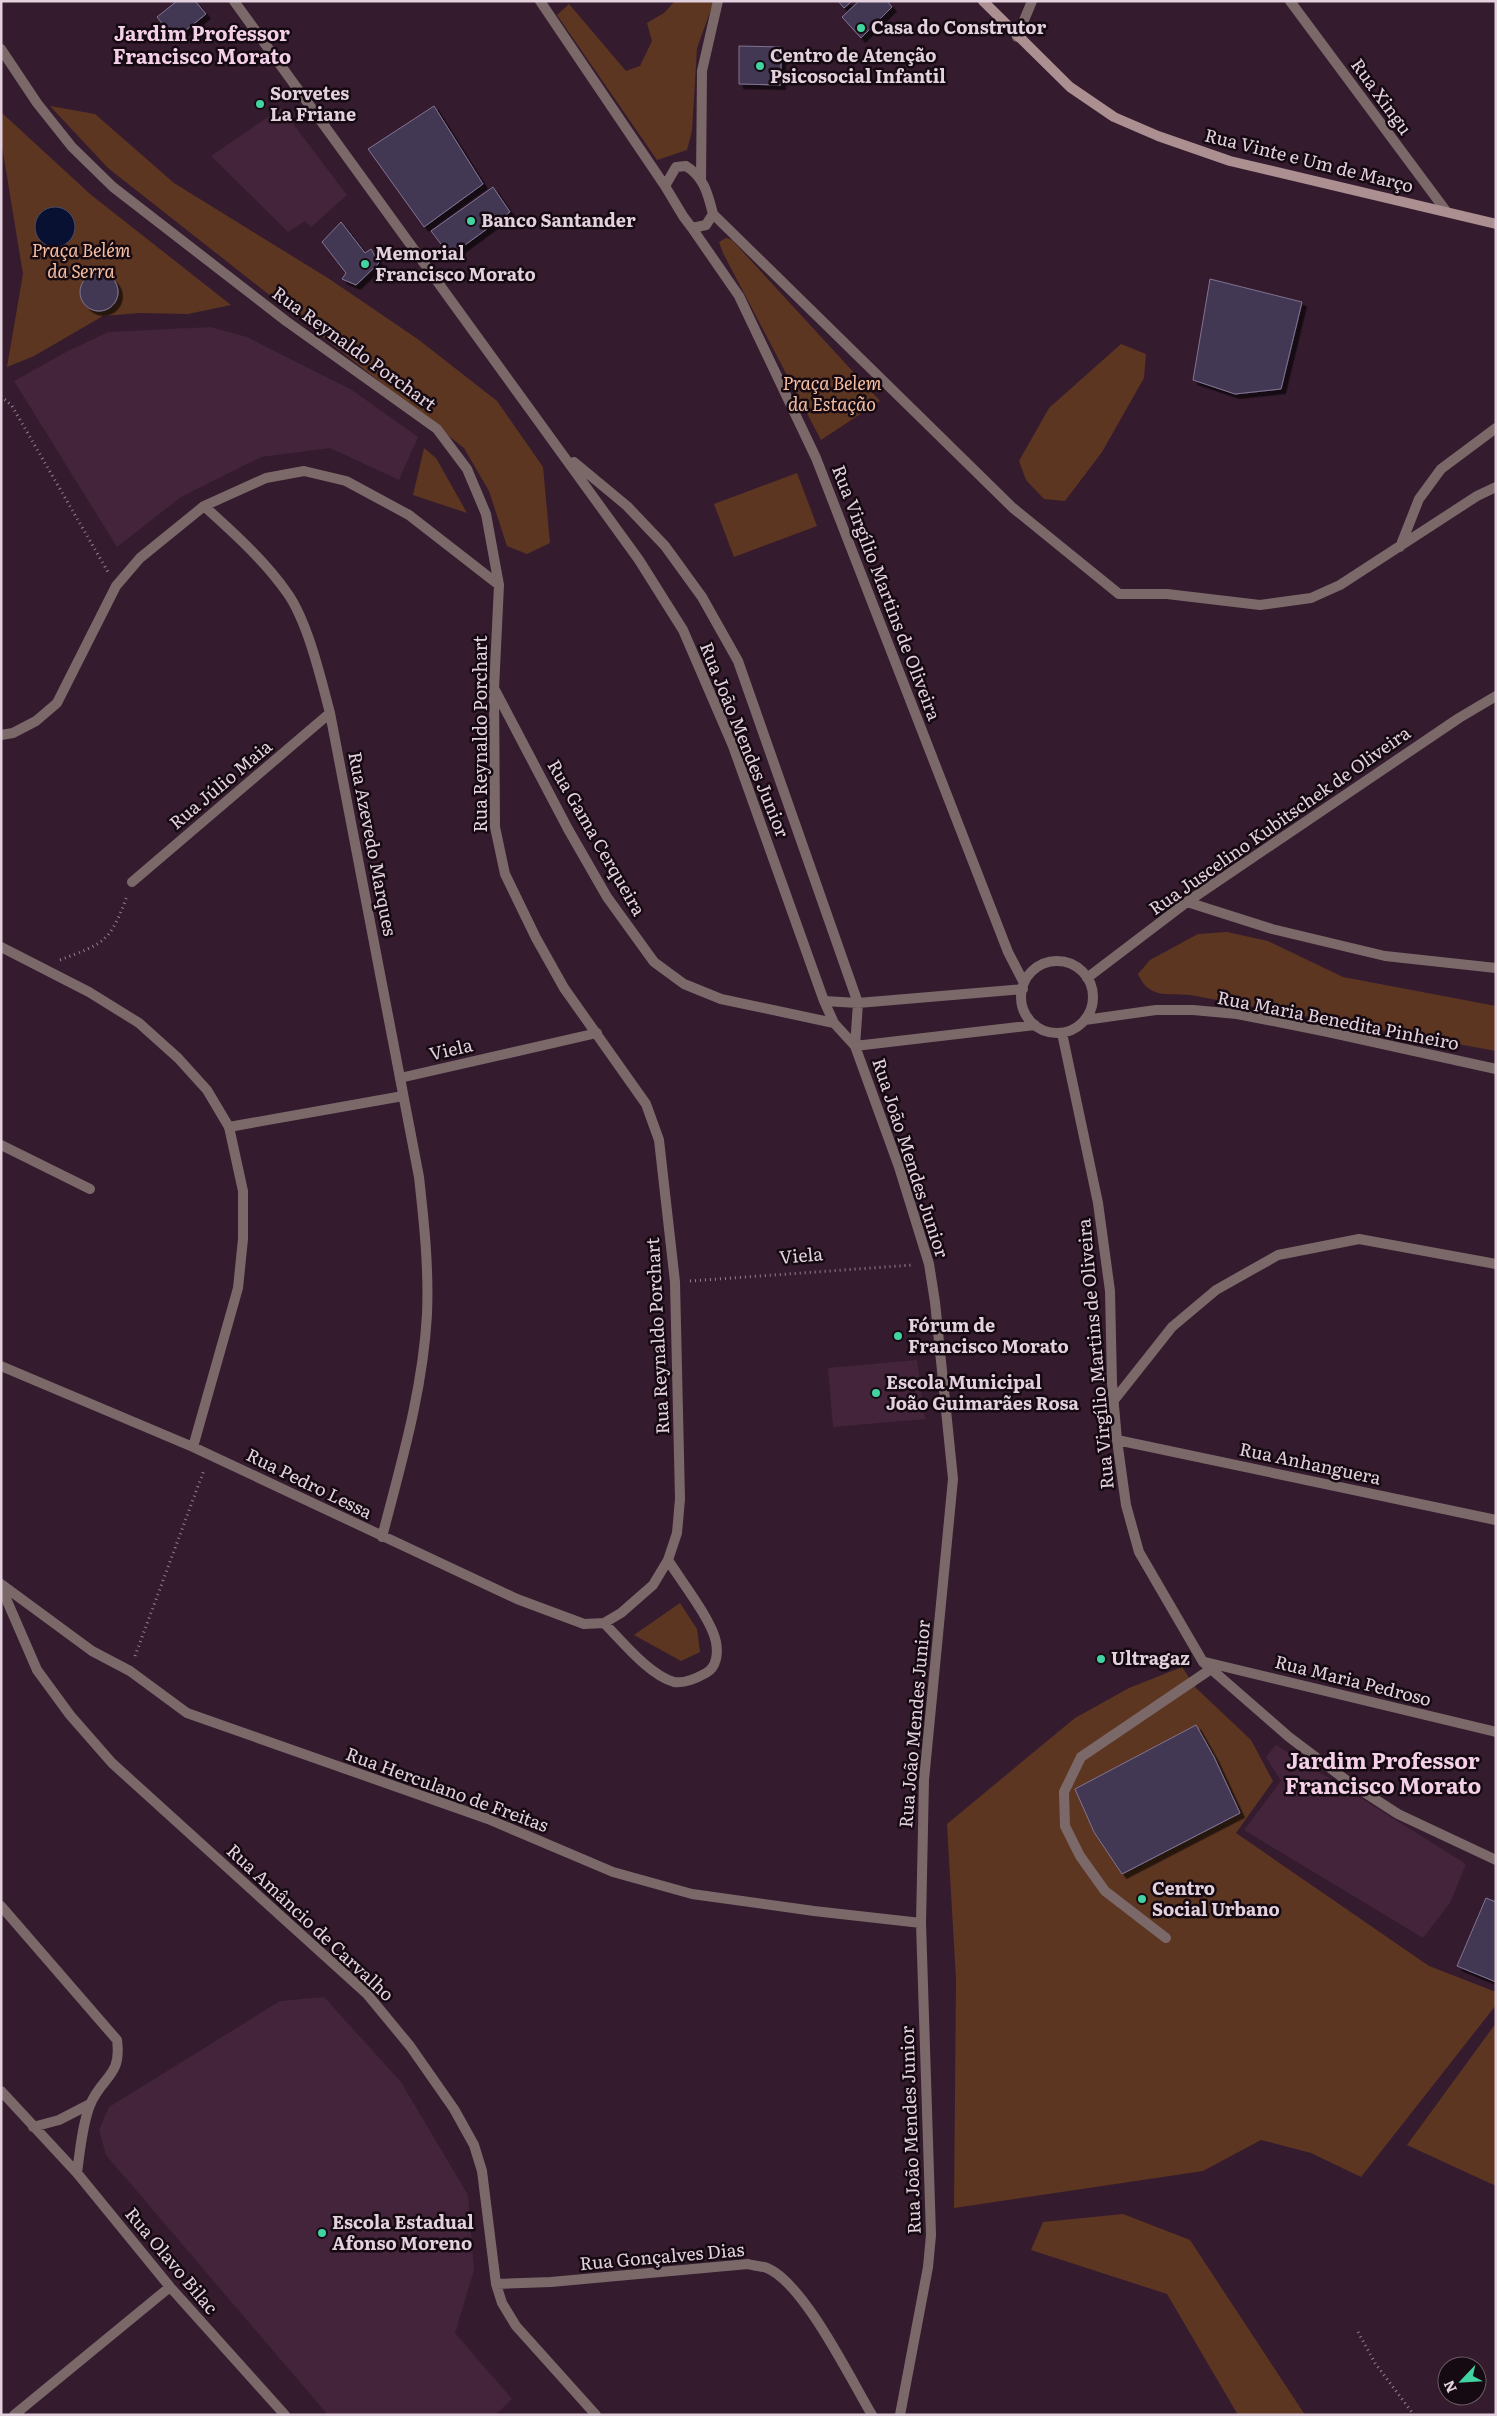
<svg xmlns="http://www.w3.org/2000/svg" width="1497" height="2416" viewBox="0 0 1497 2416" font-family="Literata,serif">
	<defs>
		<filter id="shadow"><feDropShadow dx="4.5" dy="4.5" stdDeviation="0" flood-color="#0009"/></filter>
	</defs>
	<rect width="100%" height="100%" fill="#351b2e"/>
	<path fill="#43243a" d="M281,108L347,195L311,227L305,221L288,232L211,156Z
		M211,327L247,337L352,390L418,437L399,480L330,448L261,457L181,497L117,547L14,381L68,351L108,332Z
		M917,1360L925,1419L833,1427L828,1368Z
		M1276,1745L1466,1864L1450,1903L1423,1938L1244,1830L1281,1781L1266,1757Z
		M324,1997L401,2082L468,2195L474,2270L455,2333L512,2399L495,2415H328L106,2155L99,2130L109,2107L280,2001Z"/>
	<path fill="#5d3622" d="M675,1H714L697,48L692,131L687,150L657,160L557,15L569,4L626,71L640,66L652,41L647,23L664,13Z
		M50,106L95,114L174,183L331,280L419,340L497,401L543,467L550,543L527,554L507,546L489,491L464,448L108,168Z
		M1,112L90,194L231,305L188,314L140,313L103,316L34,356L7,367L23,274L1,140Z
		M726,238L732,240L880,401L821,440L723,253L719,242Z
		M1121,344L1146,354L1144,378L1102,452L1065,501L1044,499L1026,480L1019,461L1049,408Z
		M424,448L436,458L467,513L413,495Z
		M797,473L817,526L734,557L714,504Z
		M1227,932L1268,941L1343,977L1496,1006V1051L1190,995C1166,993 1149,999 1138,974L1150,960L1198,934Z
		M680,1603L697,1629L700,1652L681,1661L634,1635Z
		M1182,1667L1196,1688L1251,1740L1273,1781L1236,1833L1429,1966L1496,1992V2005L1361,2177L1311,2153L1261,2140L1203,2171L954,2208L956,1979L947,1824L1075,1718L1129,1688Z
		M1496,2023V2186L1407,2145Z
		M1123,2214L1190,2240L1305,2415H1238L1167,2294L1031,2250L1043,2222Z"/>
	<path fill="#091132" stroke="#4a4b65" d="M35 227a20 20 0 1 1 40 0a20 20 0 1 1-40 0Z"/>
	<path fill="#433753" stroke="#827494" filter="url(#shadow)" d="M177,1H195L206,14L175,39L157,17Z
		M838,1H852L844,8Z
		M859,1H887L892,7L861,38L842,17Z
		M739,46L781,47V85L739,84Z
		M434,106L483,184L424,227L368,149Z
		M493,187L510,212L450,256L431,231Z
		M341,222L365,253L371,249L379,263L356,285L342,279L346,273L322,242Z
		M80 292a19 19 0 1 1 38 0a19 19 0 1 1-38 0Z
		M1210,279L1302,302L1281,389L1235,394L1193,380Z
		M1196,1725L1214,1757L1240,1813L1122,1874L1094,1832L1075,1789Z
		M1486,1898L1496,1902V1982L1457,1966Z"/>
	<g fill="none" stroke-linecap="round" stroke-linejoin="round">
		<path stroke="#947f8e" stroke-width="3" stroke-dasharray="1 4" stroke-linecap="butt" d="M1,396L12,406L108,572
			M60,960C104,943 110,943 127,896
			M690,1281L913,1265
			M135,1656L204,1470
			M1358,2332L1375,2363L1414,2415"/>
		<path stroke="#7b696a" stroke-width="10" d="M400,1078L597,1033
			M229,1127L403,1096
			M1166,1938L1105,1891L1080,1856L1065,1826L1064,1792L1081,1757L1211,1669"/>
		<path stroke="#7b696a" stroke-width="10" d="M234,1L639,560L683,630L733,746L824,1001L834,1023L855,1046L899,1167L929,1264L935,1302L953,1479L924,1780L921,1923L931,2235L928,2267L900,2415
			M540,1L665,186
			M1290,1L1446,211
			M1017,37L1032,1
			M1,49L37,103L72,147L113,187L286,321L437,429L467,469L486,514L499,585L494,689L495,827L505,874L536,938L564,988L646,1104L659,1140L675,1282L680,1499L677,1533L668,1560L653,1585L621,1613L604,1623L584,1624L517,1599L193,1447L1,1366
			M686,166C704,177 708,194 713,214L706,225L692,228L683,216L665,186L676,167Z
			M701,181L702,71L718,1
			M713,214L1013,508L1119,594H1167L1260,605L1311,598L1340,585L1477,496L1496,487
			M692,228L739,296L816,458L1008,952L1024,983
			M574,462L627,506L665,546L702,597L738,661L858,1003L855,1046
			M204,506C234,533 265,561 288,594C308,623 321,679 330,713L419,1177C424,1222 429,1268 427,1314C423,1390 401,1464 382,1537
			M1400,547L1419,499L1441,469L1496,428
			M495,690L568,829L607,897L654,962L684,984L721,999L834,1023
			M1,735L13,733L36,721L57,703L116,586L140,558L204,506L266,478L304,471L346,481L409,515L499,585
			M132,882L330,713
			M1187,902L1272,929L1385,956L1496,968
			M1,947L89,992L139,1023L178,1058L207,1090L229,1127L243,1191V1239L238,1288L193,1447
			M1021 997a36 36 0 1 1 72 0a36 36 0 1 1-72 0Z
			M1087,978L1187,902L1459,718L1496,696
			M824,1001L858,1003L1023,989
			M1085,1020L1156,1010H1193L1237,1014L1328,1032L1496,1069
			M1062,1033L1098,1203L1110,1291L1112,1383L1117,1440L1126,1505L1139,1552L1203,1662L1289,1737L1350,1783L1398,1814L1496,1860
			M855,1046L1035,1025
			M1,1145L90,1189
			M1115,1399L1172,1327L1216,1290L1278,1255L1359,1239L1496,1264
			M1117,1440L1496,1520
			M1,1584L92,1651L130,1671L187,1713L488,1819L613,1872L692,1894L814,1911L921,1923
			M1,1587L37,1670L70,1715L112,1763L367,1994L410,2046L454,2109L474,2145L482,2171L496,2284L502,2303L516,2326L596,2415
			M604,1623C622,1641 649,1675 674,1682C685,1684 697,1678 706,1673C717,1667 718,1653 716,1642C712,1620 681,1581 668,1560
			M1205,1662L1496,1732
			M1,1906L117,2040C122,2077 102,2076 90,2105C82,2126 80,2151 77,2173
			M1,2091L77,2173L170,2287L285,2415
			M33,2127L59,2120L90,2104
			M496,2284L551,2282L748,2264C754,2266 762,2266 767,2268C804,2283 851,2380 872,2415
			M14,2415L170,2287"/>
		<path stroke="#ab8f91" stroke-width="10" d="M983,1L1070,87L1114,117L1158,136L1230,161L1496,224"/>
	</g>
	<g fill="#42d4a0" stroke="#160a12" stroke-width="2">
		<circle cx="861" cy="28" r="5"/>
		<circle cx="760" cy="66" r="5"/>
		<circle cx="260" cy="104" r="5"/>
		<circle cx="471" cy="221" r="5"/>
		<circle cx="365" cy="264" r="5"/>
		<circle cx="898" cy="1336" r="5"/>
		<circle cx="876" cy="1393" r="5"/>
		<circle cx="1101" cy="1659" r="5"/>
		<circle cx="1142" cy="1899" r="5"/>
		<circle cx="322" cy="2233" r="5"/>
	</g>
	<g text-anchor="middle" stroke-width="5" stroke-linejoin="round" paint-order="stroke">
		<g font-size="18" font-weight="bold" fill="#e3d1dd" stroke="#160a12" text-anchor="start">
			<text x="871" y="34">Casa do Construtor</text>
			<text x="770" y="62">Centro de Atenção<tspan x="770" dy="21">Psicosocial Infantil</tspan></text>
			<text x="270" y="100">Sorvetes<tspan x="270" dy="21">La Friane</tspan></text>
			<text x="481" y="227">Banco Santander</text>
			<text x="375" y="260">Memorial<tspan x="375" dy="21">Francisco Morato</tspan></text>
			<text x="908" y="1332">Fórum de<tspan x="908" dy="21">Francisco Morato</tspan></text>
			<text x="886" y="1389">Escola Municipal<tspan x="886" dy="21">João Guimarães Rosa</tspan></text>
			<text x="1111" y="1665">Ultragaz</text>
			<text x="1152" y="1895">Centro<tspan x="1152" dy="21">Social Urbano</tspan></text>
			<text x="332" y="2229">Escola Estadual<tspan x="332" dy="21">Afonso Moreno</tspan></text>
		</g>
		<g font-size="18" fill="#e3d1dd" stroke="#160a12">
			<text transform="translate(1381 97) rotate(54)" y="6">Rua Xingu</text>
			<text transform="translate(1309 161) rotate(14)" y="6">Rua Vinte e Um de Março</text>
			<text transform="translate(354 349) rotate(36)" y="6">Rua Reynaldo Porchart</text>
			<text transform="translate(886 593) rotate(69)" y="6">Rua Virgílio Martins de Oliveira</text>
			<text transform="translate(481 734) rotate(-90)" y="6">Rua Reynaldo Porchart</text>
			<text transform="translate(744 740) rotate(68)" y="6">Rua João Mendes Junior</text>
			<text transform="translate(221 785) rotate(-40)" y="6">Rua Júlio Maia</text>
			<text transform="translate(1280 821) rotate(-35)" y="6">Rua Juscelino Kubitschek de Oliveira</text>
			<text transform="translate(596 838) rotate(60)" y="6">Rua Gama Cerqueira</text>
			<text transform="translate(372 844) rotate(79)" y="6">Rua Azevedo Marques</text>
			<text transform="translate(1338 1021) rotate(11)" y="6">Rua Maria Benedita Pinheiro</text>
			<text transform="translate(451 1050) rotate(-13)" y="6">Viela</text>
			<text transform="translate(910 1158) rotate(72)" y="6">Rua João Mendes Junior</text>
			<text transform="translate(801 1256) rotate(-5)" y="6">Viela</text>
			<text transform="translate(658 1336) rotate(-93)" y="6">Rua Reynaldo Porchart</text>
			<text transform="translate(1096 1354) rotate(-95)" y="6">Rua Virgílio Martins de Oliveira</text>
			<text transform="translate(1310 1464) rotate(12)" y="6">Rua Anhanguera</text>
			<text transform="translate(309 1484) rotate(26)" y="6">Rua Pedro Lessa</text>
			<text transform="translate(1353 1681) rotate(14)" y="6">Rua Maria Pedroso</text>
			<text transform="translate(915 1724) rotate(-85)" y="6">Rua João Mendes Junior</text>
			<text transform="translate(447 1790) rotate(20)" y="6">Rua Herculano de Freitas</text>
			<text transform="translate(310 1923) rotate(43)" y="6">Rua Amâncio de Carvalho</text>
			<text transform="translate(911 2130) rotate(-92)" y="6">Rua João Mendes Junior</text>
			<text transform="translate(662 2257) rotate(-5)" y="6">Rua Gonçalves Dias</text>
			<text transform="translate(171 2261) rotate(50)" y="6">Rua Olavo Bilac</text>
		</g>
		<g font-size="18" font-style="italic" fill="#f7bea1" stroke="#160a12">
			<text x="81" y="257">Praça Belém<tspan x="81" dy="21">da Serra</tspan></text>
			<text x="832" y="390">Praça Belem<tspan x="832" dy="21">da Estação</tspan></text>
		</g>
		<g font-size="20" font-weight="bold" fill="#f3d0e7" stroke="#160a12">
			<text x="202" y="41">Jardim Professor<tspan x="202" dy="23">Francisco Morato</tspan></text>
		</g>
		<g font-size="22" font-weight="bold" fill="#f3d0e7" stroke="#160a12">
			<text x="1383" y="1769">Jardim Professor<tspan x="1383" dy="25">Francisco Morato</tspan></text>
		</g>
	</g>
	<rect width="1497" height="2416" fill="none" stroke="#e3d1dd" stroke-width="5"/>
	<g transform="translate(1462 2381) rotate(245)"><circle r="24" fill="#160a12" stroke="#685a63"/>
	<path d="M0-4L9 19L0 12L-9 19Z" fill="#42d4a0"/>
	<text y="-8" font-size="14" font-weight="bold" text-anchor="middle" fill="#e3d1dd">N</text>
	</g>
</svg>
